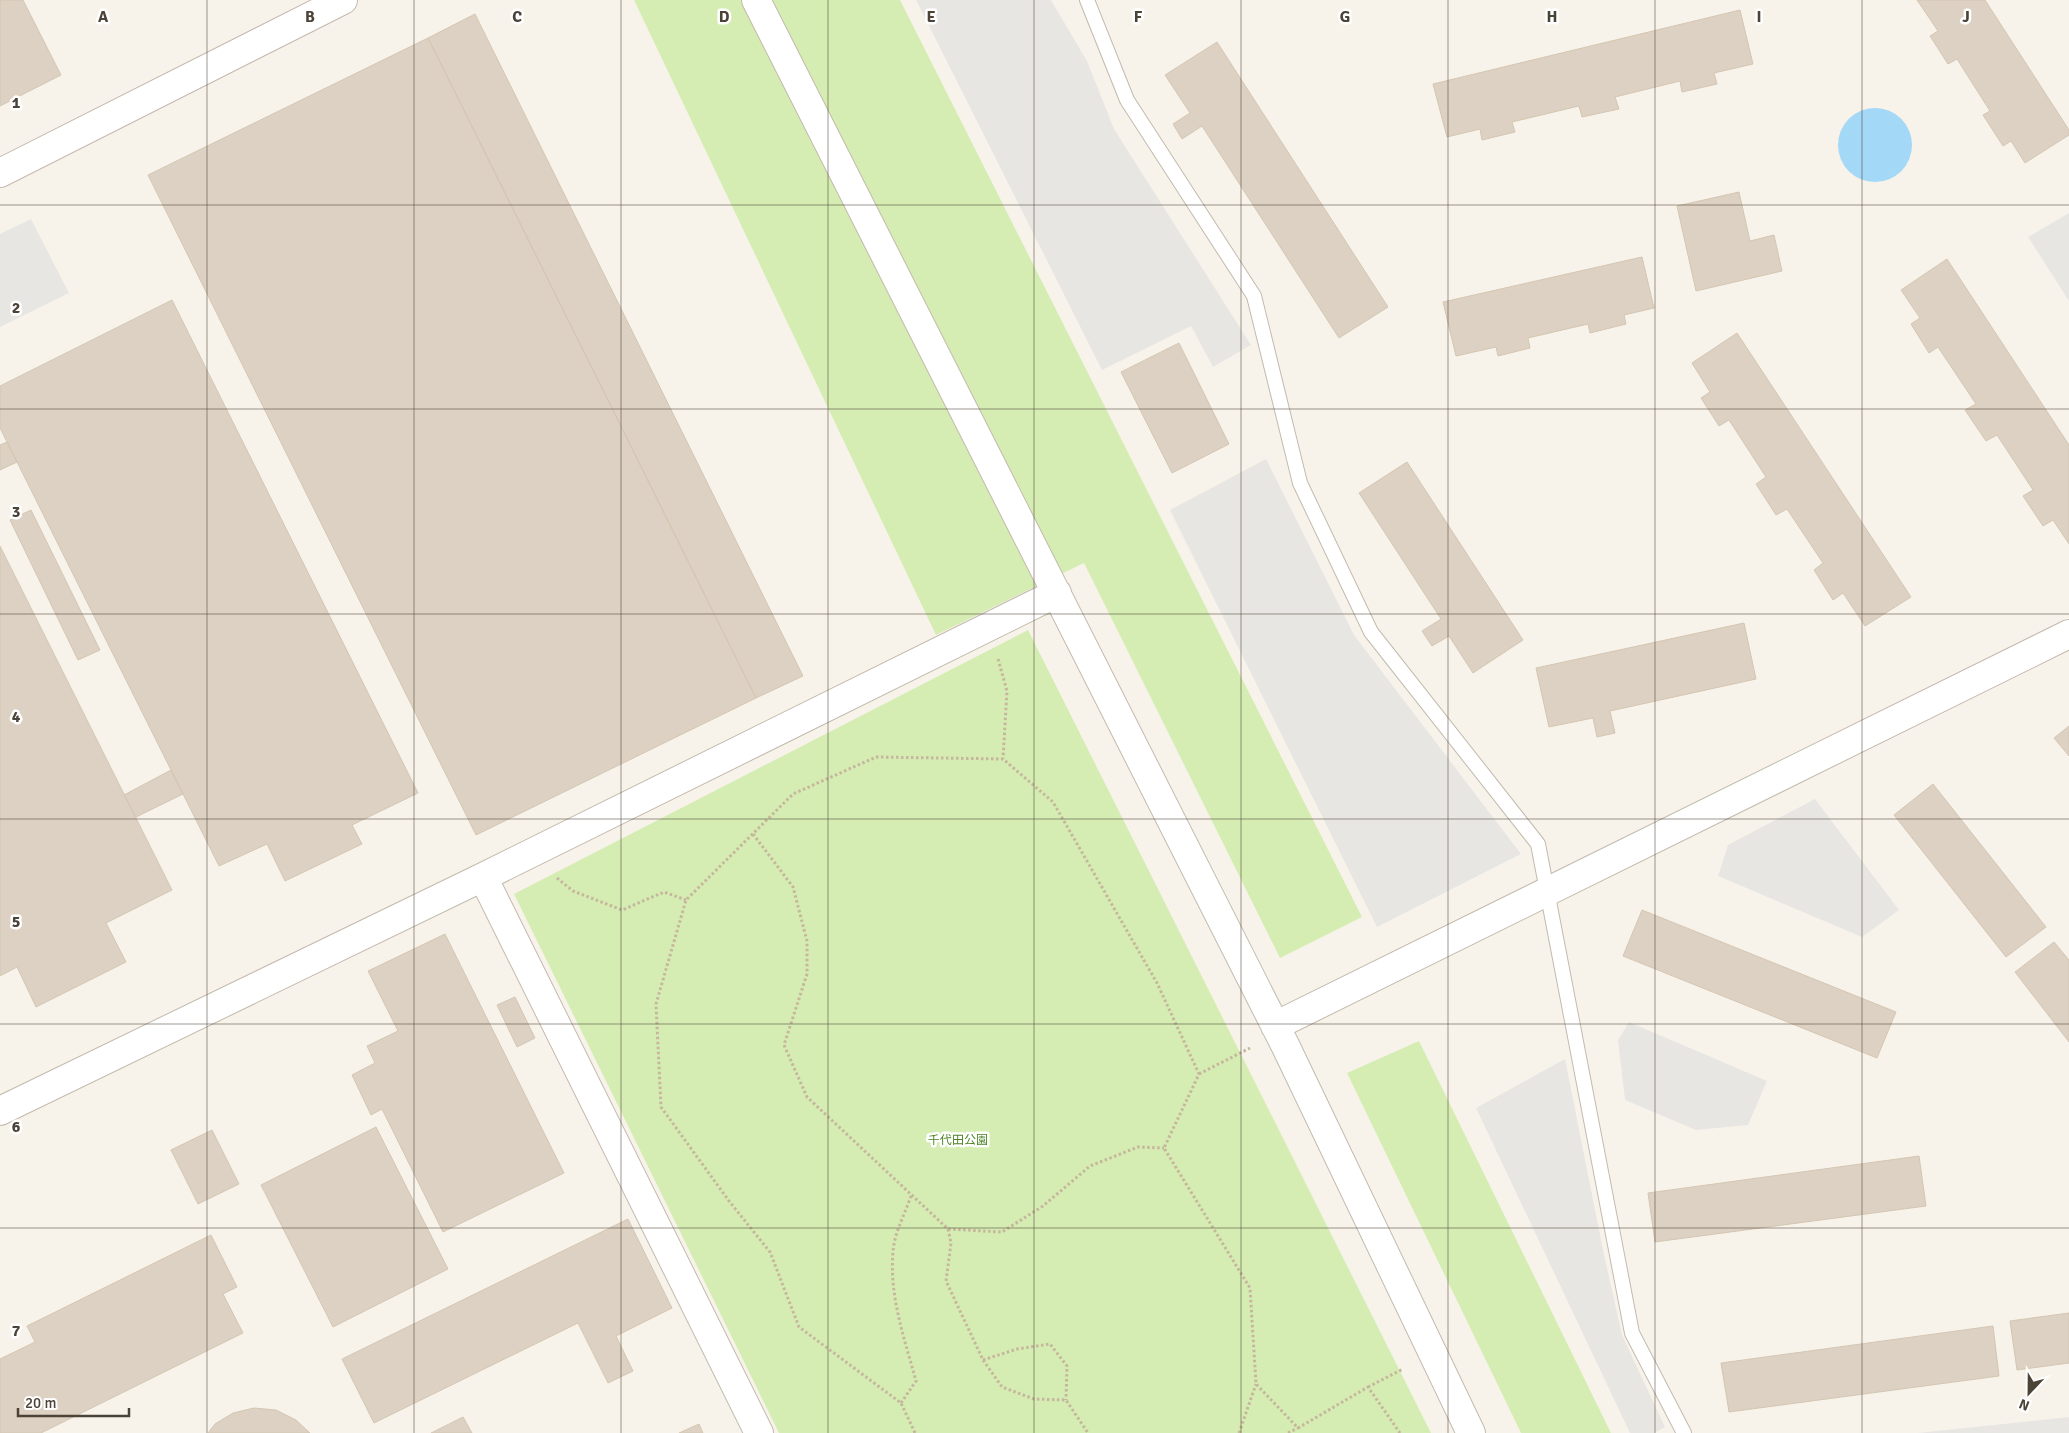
<svg xmlns="http://www.w3.org/2000/svg" width="2069" height="1433" viewBox="0 0 2069 1433" font-family="Signika,'Noto Sans JP',sans-serif">
	<rect width="100%" height="100%" fill="#f7f3eb"/>
	<path fill="#d5edb2" d="M634,0H900L1362,917L1280,958L1084,563L936,635Z
		M1028,630L1431,1433H779L514,894Z
		M1419,1041L1611,1433H1521L1347,1073Z"/>
	<path fill="#e8e6e3" d="M916,0H1051L1087,61L1114,129L1251,345L1213,367L1191,326L1102,370Z
		M2069,213V301L2028,237Z
		M31,219L69,293L0,327V234Z
		M1266,459L1354,635L1521,854L1377,927L1170,510Z
		M1815,799L1899,910L1862,937L1718,876L1728,845Z
		M1629,1022L1767,1081L1748,1125L1696,1130L1625,1100L1618,1040Z
		M1565,1059L1603,1250L1622,1335L1665,1427L1654,1433H1630L1476,1108Z
		M2069,1417V1433H1918Z"/>
	<path fill="#a4d8f7" d="M1838 145a37 37 0 1 1 74 0a37 37 0 1 1-74 0Z"/>
	<path fill="#dcd1c2" stroke="#d5c6b2" d="M0,0H23L61,75L0,106Z
		M1917,0H1985L2069,130V135L2025,163L2011,141L2003,146L1983,115L1990,111L1957,59L1948,64L1930,36L1938,31Z
		M1740,10L1753,64L1714,73L1717,84L1682,92L1680,81L1615,97L1619,109L1582,117L1579,106L1512,122L1515,132L1482,140L1480,129L1447,137L1433,84Z
		M475,14L803,676L756,698L428,38Z
		M428,38L756,698L476,835L148,175Z
		M1217,42L1388,307L1339,338L1202,126L1182,139L1173,124L1190,113L1165,75Z
		M1739,192L1750,241L1774,235L1782,271L1696,291L1677,206Z
		M1642,257L1654,308L1624,315L1626,324L1590,333L1588,324L1528,338L1530,348L1498,356L1496,347L1456,356L1443,302Z
		M1947,259L2069,445V544L2053,520L2043,526L2023,496L2033,490L1997,435L1986,441L1965,410L1976,404L1938,347L1929,353L1911,324L1920,318L1901,290Z
		M172,300L418,793L352,825L362,844L285,881L267,844L219,866L0,428V386Z
		M1737,333L1911,597L1865,626L1843,593L1833,600L1814,570L1823,563L1787,509L1776,515L1756,484L1766,477L1729,420L1719,426L1701,398L1710,392L1692,363Z
		M1179,343L1229,444L1172,473L1121,372Z
		M7,442L17,462L0,470V445Z
		M1407,462L1523,640L1473,673L1449,636L1432,646L1422,631L1441,619L1359,493Z
		M31,510L100,650L78,660L10,520Z
		M0,546L172,890L106,923L126,962L36,1007L17,967L0,976Z
		M1744,623L1756,679L1610,711L1615,733L1597,737L1593,718L1549,727L1536,668Z
		M2069,726V756L2054,738Z
		M171,770L183,794L136,817L124,795Z
		M1933,784L2046,927L2006,957L1894,815Z
		M1642,910L1896,1012L1877,1058L1623,956Z
		M445,934L564,1173L443,1232L382,1109L371,1115L352,1075L375,1063L367,1046L398,1031L368,971Z
		M2054,942L2069,960V1042L2015,972Z
		M515,997L535,1038L517,1047L497,1005Z
		M376,1127L448,1269L333,1327L261,1185Z
		M212,1130L239,1184L198,1204L171,1150Z
		M1919,1156L1926,1206L1655,1242L1648,1193Z
		M628,1219L672,1308L616,1336L633,1371L608,1383L578,1323L374,1423L342,1359Z
		M211,1235L237,1287L223,1294L243,1333L41,1433H0V1359L35,1342L27,1326Z
		M2069,1313V1363L2017,1370L2010,1321Z
		M1993,1326L1999,1376L1729,1412L1721,1363Z
		M254,1408L276,1410L296,1420L310,1433H208L215,1424L233,1413Z
		M463,1417L472,1433H431Z
		M699,1424L703,1433H679Z"/>
	<g fill="none" stroke-linecap="round" stroke-linejoin="round">
		<defs>
			<path id="service" d="M1087,0L1127,100L1254,296L1300,483L1371,632L1538,844L1632,1333L1684,1433"/>
			<path id="minor" d="M756,0L1286,1047L1471,1433
				M483,877L759,1433
				M1275,1026L2069,634
				M0,1111L483,877L1057,593"/>
			<path id="tertiary" d="M0,173L343,0"/>
		</defs>
		<use href="#service" stroke="#c3baad" stroke-width="16"/>
		<use href="#minor" stroke="#c3baad" stroke-width="30"/>
		<use href="#tertiary" stroke="#c3baad" stroke-width="30"/>
		<path stroke="#c6b69d" stroke-width="3" stroke-dasharray="2.5 2.5" stroke-linecap="butt" d="M998,659L1007,691L1003,759
			M753,834L793,887L807,941V974L784,1045L807,1097L948,1229L1002,1232L1043,1206L1090,1166L1138,1147L1164,1148
			M557,878L573,891L622,910L664,892L686,900
			M1199,1074L1250,1048
			M948,1229L951,1243L946,1281L983,1360L1002,1387L1034,1399L1066,1400L1088,1433
			M983,1360L1017,1349L1050,1344L1067,1366L1066,1400
			M1368,1387L1403,1369
			M901,1403L916,1381C904,1337 887,1290 894,1244C897,1228 906,1211 911,1196
			M915,1433L901,1403L799,1327L770,1252L729,1201L661,1107L656,1004L686,900L793,794L876,757L1003,759L1053,802L1157,983L1199,1074L1164,1148L1250,1288L1256,1384L1298,1428L1368,1387L1400,1433
			M1239,1433L1256,1384
			M1288,1433L1298,1428"/>
		<use href="#service" stroke="#fff" stroke-width="14"/>
		<use href="#minor" stroke="#fff" stroke-width="28"/>
		<use href="#tertiary" stroke="#fff" stroke-width="28"/>
	</g>
	<path fill="none" stroke="#4c4338" stroke-width="1" stroke-opacity="0.55" d="M207,0V1433M414,0V1433M621,0V1433M828,0V1433M1034,0V1433M1241,0V1433M1448,0V1433M1655,0V1433M1862,0V1433M0,205H2069M0,409H2069M0,614H2069M0,819H2069M0,1024H2069M0,1228H2069"/>
	<g text-anchor="middle" stroke-width="5" stroke-linejoin="round" paint-order="stroke">
		<g font-size="12" fill="#4d8425" stroke="#fff">
			<text x="958" y="1144">千代田公園</text>
		</g>
	</g>
	<g font-size="16" text-anchor="middle" font-weight="bold" fill="#4c4338" stroke="#fff" stroke-width="5" stroke-linejoin="round" paint-order="stroke">
		<text x="103" y="22">A</text>
		<text x="310" y="22">B</text>
		<text x="517" y="22">C</text>
		<text x="724" y="22">D</text>
		<text x="931" y="22">E</text>
		<text x="1138" y="22">F</text>
		<text x="1345" y="22">G</text>
		<text x="1552" y="22">H</text>
		<text x="1759" y="22">I</text>
		<text x="1966" y="22">J</text>
		<text x="16" y="108">1</text>
		<text x="16" y="313">2</text>
		<text x="16" y="517">3</text>
		<text x="16" y="722">4</text>
		<text x="16" y="927">5</text>
		<text x="16" y="1132">6</text>
		<text x="16" y="1336">7</text>
	</g>
	<g transform="translate(2029 1393) rotate(202)" stroke="#ffffff" stroke-width="4" paint-order="stroke">
	<path d="M0-4L9 19L0 12L-9 19Z" fill="#4c4338"/>
	<text y="-8" font-size="14" font-weight="bold" text-anchor="middle" fill="#4c4338">N</text>
	</g>
	<path d="M18 1408v8h111v-8" fill="none" stroke="#4c4338" stroke-width="2.5"/>
	<text x="25" y="1408" font-size="15" fill="#4c4338" stroke="#ffffff" stroke-width="4" paint-order="stroke">20 m</text>
</svg>
